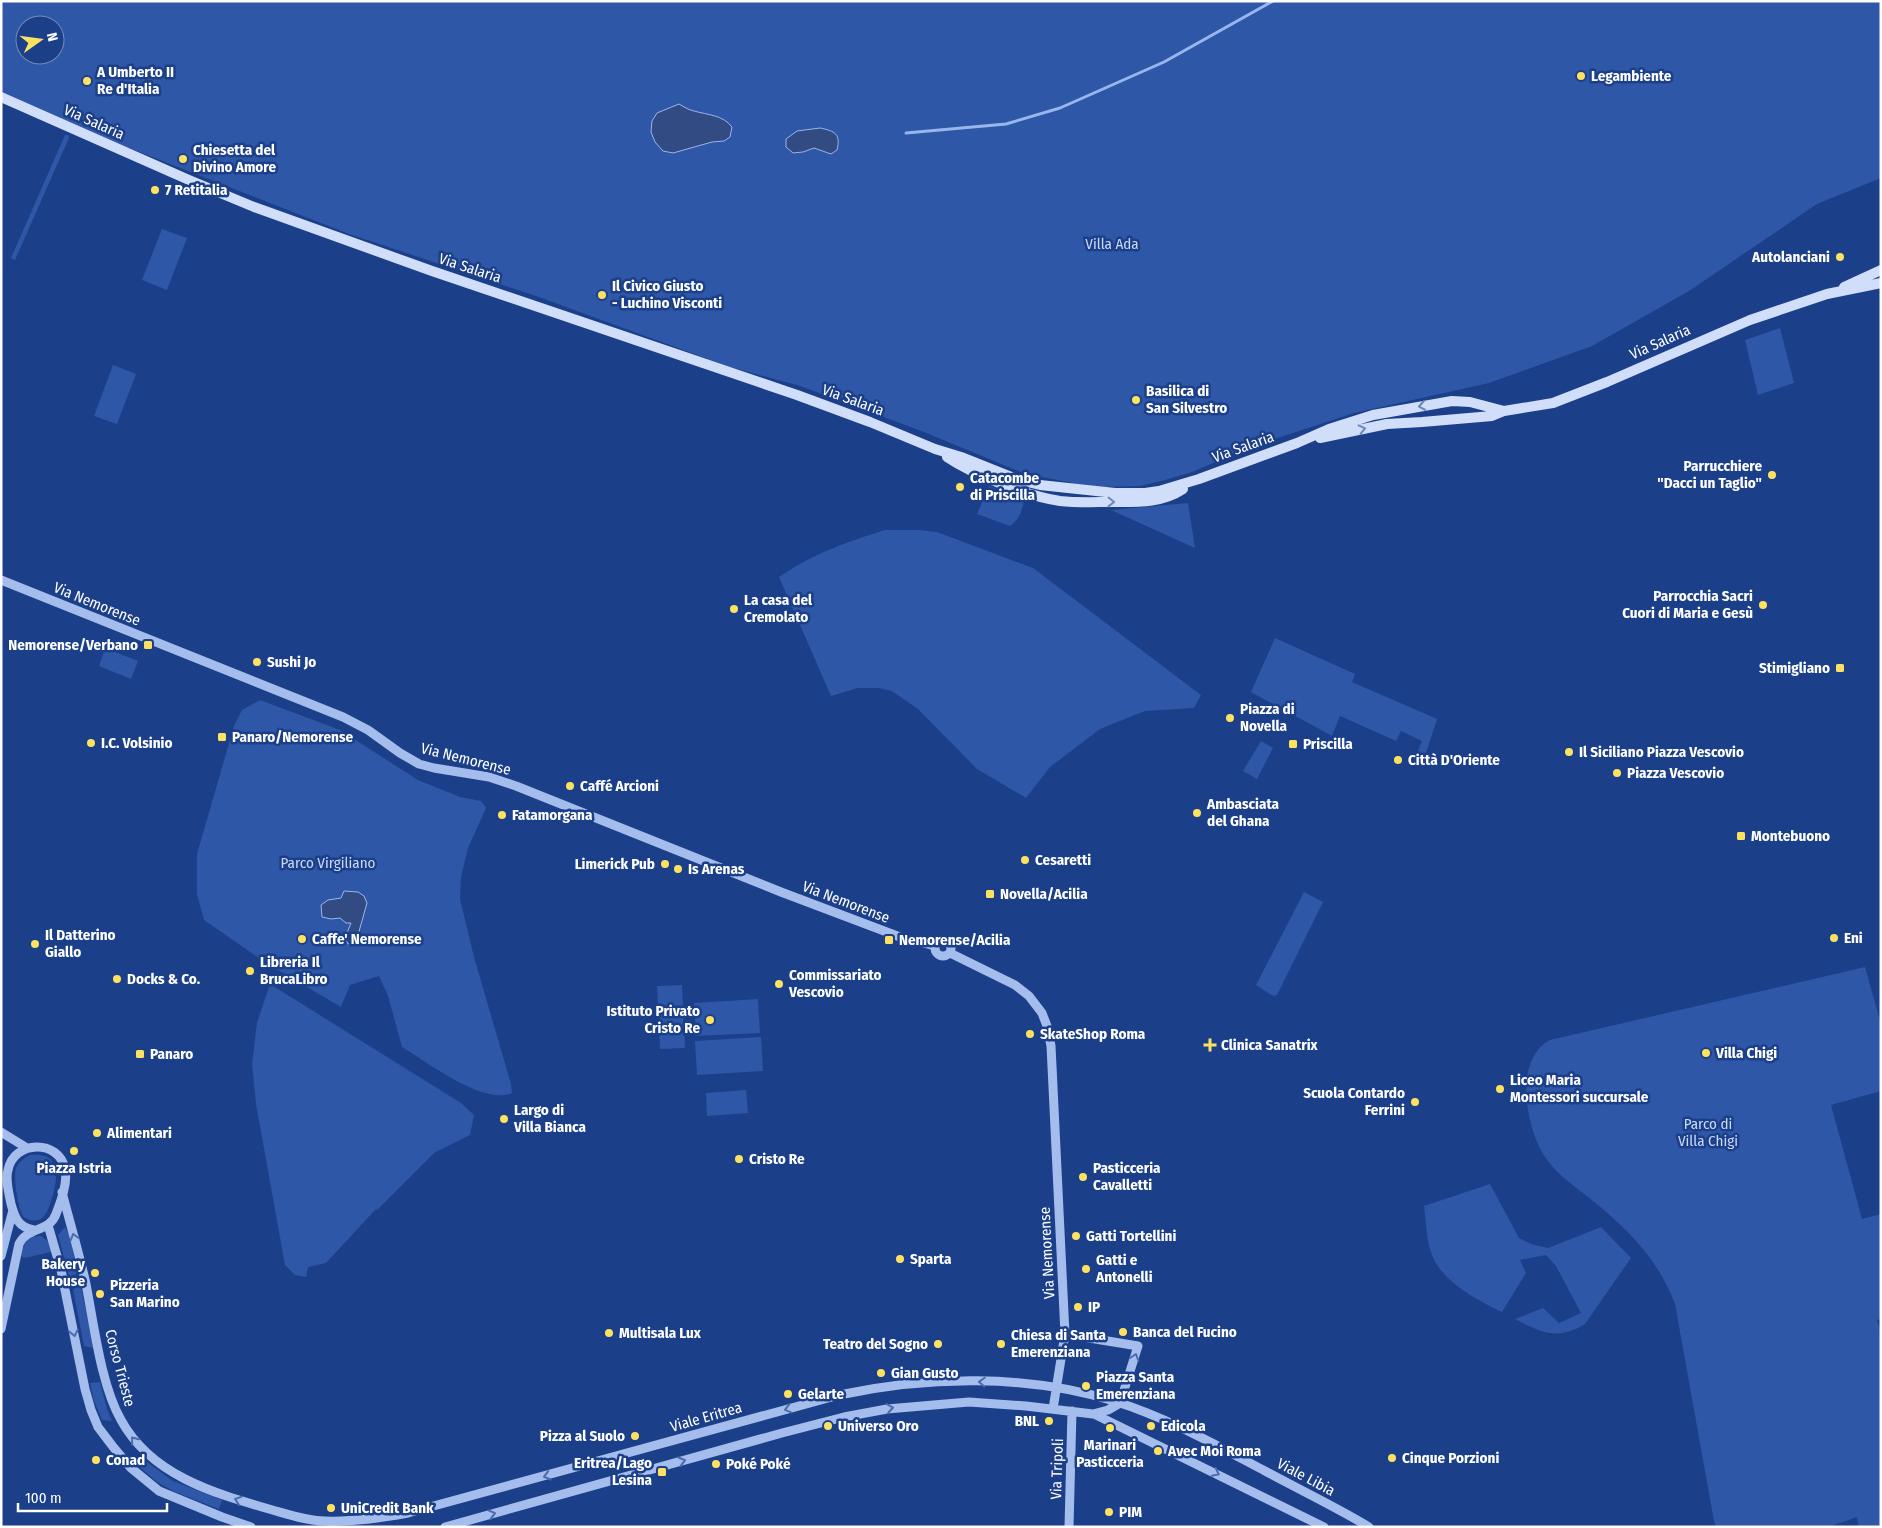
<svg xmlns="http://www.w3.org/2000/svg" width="1882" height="1528" viewBox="0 0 1882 1528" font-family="'Fira Sans Condensed',sans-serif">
	<rect width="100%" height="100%" fill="#1b3f89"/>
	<path fill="#2f57a7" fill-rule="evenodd" d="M1,1H1881V178L1817,204L1689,291L1592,346L1489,383L1354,413L1256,445L1192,472L1165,480L1140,486L1102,487L1077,484L1023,473L924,432L800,386L727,366L536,296L349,234L119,144L1,92ZM25,25H55V55H25Z
		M65,135H68L69,138L15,260L11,258Z
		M162,229L187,238L167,290L142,280Z
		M1780,328L1794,383L1758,395L1745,340Z
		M113,365L136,374L117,424L94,416Z
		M989,486L1024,501C1022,511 1019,520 1010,526L977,514Z
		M1188,503L1195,548L1111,510Z
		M885,530H919L937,532L1033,568L1201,695L1194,708L1145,711L1100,729L1050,767L1026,798L977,769L918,709L892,691L879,688H858L831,696L779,577C815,553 844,543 885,530Z
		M1275,638L1355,674L1352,682L1437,719L1425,756L1417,753L1422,741L1401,731L1396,741L1340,716L1332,736L1251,692Z
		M105,648L138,661L131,679L99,666Z
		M260,700L340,730L418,780L460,797L481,801L486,808L468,848L461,877L460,899L474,957L511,1084L512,1093C484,1106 427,1062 402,1047L388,996L379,976L350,985L341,1007L266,963L204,920L197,894V854L234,726L242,710Z
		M1261,741L1273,748L1257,779L1243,771Z
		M1304,892L1323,902L1277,995L1273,996L1256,985Z
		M1865,967L1881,1024V1091L1831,1105L1862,1219L1881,1214V1319L1877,1320L1881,1334V1527H1859L1857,1517L1828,1527H1716L1714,1521L1675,1304C1659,1261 1628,1229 1593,1201C1577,1188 1557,1175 1545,1157C1526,1129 1513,1059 1550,1040Z
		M270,984L461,1103L474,1115L470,1135L434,1153L377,1210L376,1209L326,1263L308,1267L306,1277L295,1275L285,1265L256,1104L252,1064L257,1023Z
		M682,985L685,1048L660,1049L657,986Z
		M758,999L760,1033L696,1036L694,1003Z
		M761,1037L763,1071L697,1075L695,1041Z
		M746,1090L748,1113L707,1116L706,1093Z
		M30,1155C63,1151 58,1180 51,1201C49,1207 47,1214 42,1218C37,1222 29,1221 24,1217C18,1211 13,1176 16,1168C19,1162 24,1158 30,1155Z
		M1490,1184L1519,1238L1531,1244L1548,1248L1601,1227L1631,1258L1585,1324C1557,1341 1542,1333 1515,1319L1543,1308L1559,1323L1581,1313L1556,1266L1546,1255L1520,1260L1526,1273L1502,1312C1475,1299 1438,1280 1430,1249C1426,1236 1426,1220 1424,1206Z
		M65,1227L69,1234L78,1274L69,1276L58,1235Z
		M41,1236L51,1244V1252L24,1258L21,1256C24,1243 26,1236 41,1236Z
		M81,1286L93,1348L84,1346L73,1289Z
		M100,1382L107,1409L112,1421L102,1420L94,1401L90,1383Z
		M140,1457L173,1481L222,1500L219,1509L175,1492L157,1482L135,1463Z"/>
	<path fill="#324c83" stroke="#98b6ee" d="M679,104C684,107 689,110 694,111C708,115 723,115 732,127L730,137L724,141L712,142L673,153L663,151L655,142L651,132L652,121L657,113Z
		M820,128C835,131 841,134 837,150L831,154L814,148L803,152L793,153L786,147V139L797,131Z
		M344,891L358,892L364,896L367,903L356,942L348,944L345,938L351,923H346L340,918L331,919L322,917L321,905L328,900L341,898Z"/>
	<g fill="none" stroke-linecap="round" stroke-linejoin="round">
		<path stroke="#98b6ee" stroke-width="3" d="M906,133L1006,124L1060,108L1164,62L1273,1"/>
		<path stroke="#a5bdec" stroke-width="9" d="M1,580L343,717L368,730L400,753L419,764L434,768L489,777L516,786L781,892L900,937L935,946
			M935 948a8 8 0 1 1 16 0a8 8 0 1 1-16 0Z
			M950,953L1015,985L1029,996L1042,1013L1047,1026L1051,1046L1065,1334L1053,1409
			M1,1132L27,1148
			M62,1192C70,1223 79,1253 86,1284C94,1325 101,1385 121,1420C151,1475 213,1493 269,1509C287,1514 307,1521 325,1521C353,1522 381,1518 408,1513L839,1395C928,1376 1026,1374 1114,1401C1168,1418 1216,1445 1265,1471C1300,1490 1336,1507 1369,1527
			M48,1225L61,1270L85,1389L91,1410L98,1427L114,1448L131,1468L159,1491L222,1517L251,1527
			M1,1256L13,1210
			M1,1329L19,1244C27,1227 50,1232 56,1214C61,1201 68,1183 65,1169C59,1139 14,1140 8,1170C5,1180 9,1193 11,1204C15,1218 18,1227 34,1230
			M1094,1414L1324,1527
			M445,1527L782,1433L844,1417L887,1409L969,1402L1026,1406L1093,1414L1108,1410L1120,1403L1138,1346L1065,1334
			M1069,1527L1072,1411"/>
		<path stroke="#d1def9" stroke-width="10" d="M1,97L189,180L254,207L432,271L797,395L870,422L935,449L961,457L1019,480L1040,485L1115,493H1145L1159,491L1199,479L1297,443L1329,429L1373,415L1452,401L1470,402L1504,411
			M1844,287L1881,270
			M1320,438L1387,424L1422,422L1492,416L1504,411L1553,403L1607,382L1750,320L1827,294L1881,283
			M947,457C974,475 1027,496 1060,501C1077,503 1096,502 1113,502C1138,502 1162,503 1183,489"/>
	</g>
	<defs><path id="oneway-chevron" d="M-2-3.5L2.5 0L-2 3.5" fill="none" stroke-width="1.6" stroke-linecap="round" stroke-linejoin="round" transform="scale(1.25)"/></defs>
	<g stroke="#6d87bb">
		<use href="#oneway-chevron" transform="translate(1422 406) rotate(170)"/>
		<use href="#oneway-chevron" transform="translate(1362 429) rotate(-13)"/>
		<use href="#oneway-chevron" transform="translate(1111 502) rotate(1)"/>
	</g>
	<g stroke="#4b6bac">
		<use href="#oneway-chevron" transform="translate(74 1237) rotate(-106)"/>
		<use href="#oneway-chevron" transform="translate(74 1333) rotate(78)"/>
		<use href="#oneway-chevron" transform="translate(1135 1357) rotate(-72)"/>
		<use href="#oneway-chevron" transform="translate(982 1382) rotate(-177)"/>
		<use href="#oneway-chevron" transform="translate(890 1408) rotate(-9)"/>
		<use href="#oneway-chevron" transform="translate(788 1409) rotate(165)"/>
		<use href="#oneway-chevron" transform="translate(134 1440) rotate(-129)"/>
		<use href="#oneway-chevron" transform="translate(682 1461) rotate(-16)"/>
		<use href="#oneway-chevron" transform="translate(1216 1473) rotate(26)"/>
		<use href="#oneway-chevron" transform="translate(547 1476) rotate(164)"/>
		<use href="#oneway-chevron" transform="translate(238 1500) rotate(-161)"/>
		<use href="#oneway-chevron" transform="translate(492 1514) rotate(-15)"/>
	</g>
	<g fill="#fde262" stroke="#1b3f89" stroke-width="2">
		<circle cx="1581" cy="76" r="5"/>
		<circle cx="87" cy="81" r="5"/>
		<circle cx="183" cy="159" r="5"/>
		<circle cx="155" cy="190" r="5"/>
		<circle cx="1840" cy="257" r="5"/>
		<circle cx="602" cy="295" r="5"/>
		<circle cx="1136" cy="400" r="5"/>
		<circle cx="1772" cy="475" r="5"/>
		<circle cx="960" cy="487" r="5"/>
		<circle cx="1763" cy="605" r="5"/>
		<circle cx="734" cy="609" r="5"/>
		<rect x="143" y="640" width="10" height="10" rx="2.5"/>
		<circle cx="257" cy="662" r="5"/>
		<rect x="1835" y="663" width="10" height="10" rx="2.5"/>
		<circle cx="1230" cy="718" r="5"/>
		<rect x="217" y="732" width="10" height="10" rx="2.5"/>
		<circle cx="91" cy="743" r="5"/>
		<rect x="1288" y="739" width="10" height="10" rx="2.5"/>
		<circle cx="1569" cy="752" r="5"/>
		<circle cx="1398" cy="760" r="5"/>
		<circle cx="1617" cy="773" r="5"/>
		<circle cx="570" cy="786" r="5"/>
		<circle cx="1197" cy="813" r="5"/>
		<circle cx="502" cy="815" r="5"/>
		<rect x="1736" y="831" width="10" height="10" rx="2.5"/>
		<circle cx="1025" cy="860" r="5"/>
		<circle cx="665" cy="864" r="5"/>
		<circle cx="678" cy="869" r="5"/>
		<rect x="985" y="889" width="10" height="10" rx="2.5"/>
		<circle cx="1834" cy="938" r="5"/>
		<circle cx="302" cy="939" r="5"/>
		<rect x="884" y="935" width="10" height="10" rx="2.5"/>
		<circle cx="35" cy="944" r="5"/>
		<circle cx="250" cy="971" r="5"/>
		<circle cx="117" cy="979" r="5"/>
		<circle cx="779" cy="984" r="5"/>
		<circle cx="710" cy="1020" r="5"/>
		<circle cx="1030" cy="1034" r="5"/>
		<path d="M1207.5 1037.5h5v5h5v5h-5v5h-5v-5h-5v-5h5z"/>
		<circle cx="1706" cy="1053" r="5"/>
		<rect x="135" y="1049" width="10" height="10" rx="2.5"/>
		<circle cx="1500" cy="1089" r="5"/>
		<circle cx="1415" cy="1102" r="5"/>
		<circle cx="504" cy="1119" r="5"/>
		<circle cx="97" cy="1133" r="5"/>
		<circle cx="74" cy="1151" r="5"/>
		<circle cx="739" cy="1159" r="5"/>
		<circle cx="1083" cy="1177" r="5"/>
		<circle cx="1076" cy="1236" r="5"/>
		<circle cx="900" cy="1259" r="5"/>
		<circle cx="1086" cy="1269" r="5"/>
		<circle cx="95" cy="1273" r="5"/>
		<circle cx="100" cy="1294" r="5"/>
		<circle cx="1078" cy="1307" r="5"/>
		<circle cx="1123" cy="1332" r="5"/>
		<circle cx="609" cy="1333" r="5"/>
		<circle cx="938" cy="1344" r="5"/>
		<circle cx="1001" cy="1344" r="5"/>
		<circle cx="881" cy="1373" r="5"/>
		<circle cx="1086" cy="1386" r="5"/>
		<circle cx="788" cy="1394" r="5"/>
		<circle cx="1049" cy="1421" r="5"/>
		<circle cx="828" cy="1426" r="5"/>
		<circle cx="1151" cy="1426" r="5"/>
		<circle cx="1110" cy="1428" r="5"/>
		<circle cx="635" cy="1436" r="5"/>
		<circle cx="1158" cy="1451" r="5"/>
		<circle cx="1392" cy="1458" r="5"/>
		<circle cx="96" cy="1460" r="5"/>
		<circle cx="716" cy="1464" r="5"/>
		<rect x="657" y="1467" width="10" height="10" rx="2.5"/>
		<circle cx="331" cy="1508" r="5"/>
		<circle cx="1109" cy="1512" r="5"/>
	</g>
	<g text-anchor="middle" stroke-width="5" stroke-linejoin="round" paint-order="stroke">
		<g font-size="15" font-weight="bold" fill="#fff" stroke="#1b3f89" text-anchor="start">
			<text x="97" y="77">A Umberto II<tspan x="97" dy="17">Re d'Italia</tspan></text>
			<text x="1591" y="81">Legambiente</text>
			<text x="193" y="155">Chiesetta del<tspan x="193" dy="17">Divino Amore</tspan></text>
			<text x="165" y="195">7 Retitalia</text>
			<text x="1830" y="262" text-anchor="end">Autolanciani</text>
			<text x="612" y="291">Il Civico Giusto<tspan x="612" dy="17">- Luchino Visconti</tspan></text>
			<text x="1146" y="396">Basilica di<tspan x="1146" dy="17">San Silvestro</tspan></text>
			<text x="1762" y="471" text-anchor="end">Parrucchiere<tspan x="1762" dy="17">"Dacci un Taglio"</tspan></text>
			<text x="970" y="483">Catacombe<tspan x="970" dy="17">di Priscilla</tspan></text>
			<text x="1753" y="601" text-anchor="end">Parrocchia Sacri<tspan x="1753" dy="17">Cuori di Maria e Gesù</tspan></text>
			<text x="744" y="605">La casa del<tspan x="744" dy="17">Cremolato</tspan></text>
			<text x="138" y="650" text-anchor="end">Nemorense/Verbano</text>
			<text x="267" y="667">Sushi Jo</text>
			<text x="1830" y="673" text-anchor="end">Stimigliano</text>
			<text x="1240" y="714">Piazza di<tspan x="1240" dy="17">Novella</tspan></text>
			<text x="232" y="742">Panaro/Nemorense</text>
			<text x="101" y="748">I.C. Volsinio</text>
			<text x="1303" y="749">Priscilla</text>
			<text x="1579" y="757">Il Siciliano Piazza Vescovio</text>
			<text x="1408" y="765">Città D'Oriente</text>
			<text x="1627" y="778">Piazza Vescovio</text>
			<text x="580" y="791">Caffé Arcioni</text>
			<text x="1207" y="809">Ambasciata<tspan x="1207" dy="17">del Ghana</tspan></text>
			<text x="512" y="820">Fatamorgana</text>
			<text x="1751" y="841">Montebuono</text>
			<text x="1035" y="865">Cesaretti</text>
			<text x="655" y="869" text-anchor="end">Limerick Pub</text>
			<text x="688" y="874">Is Arenas</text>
			<text x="1000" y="899">Novella/Acilia</text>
			<text x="45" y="940">Il Datterino<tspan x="45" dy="17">Giallo</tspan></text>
			<text x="1844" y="943">Eni</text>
			<text x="312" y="944">Caffe' Nemorense</text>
			<text x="899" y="945">Nemorense/Acilia</text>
			<text x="260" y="967">Libreria Il<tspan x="260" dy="17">BrucaLibro</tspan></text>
			<text x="789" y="980">Commissariato<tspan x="789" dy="17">Vescovio</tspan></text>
			<text x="127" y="984">Docks &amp; Co.</text>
			<text x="700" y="1016" text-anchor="end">Istituto Privato<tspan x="700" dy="17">Cristo Re</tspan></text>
			<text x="1040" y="1039">SkateShop Roma</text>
			<text x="1221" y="1050">Clinica Sanatrix</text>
			<text x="1716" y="1058">Villa Chigi</text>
			<text x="150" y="1059">Panaro</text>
			<text x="1510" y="1085">Liceo Maria<tspan x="1510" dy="17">Montessori succursale</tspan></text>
			<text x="1405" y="1098" text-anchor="end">Scuola Contardo<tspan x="1405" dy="17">Ferrini</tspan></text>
			<text x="514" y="1115">Largo di<tspan x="514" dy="17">Villa Bianca</tspan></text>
			<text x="107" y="1138">Alimentari</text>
			<text x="749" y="1164">Cristo Re</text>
			<text x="74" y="1173" text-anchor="middle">Piazza Istria</text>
			<text x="1093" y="1173">Pasticceria<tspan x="1093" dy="17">Cavalletti</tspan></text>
			<text x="1086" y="1241">Gatti Tortellini</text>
			<text x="910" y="1264">Sparta</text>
			<text x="1096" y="1265">Gatti e<tspan x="1096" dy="17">Antonelli</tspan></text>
			<text x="85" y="1269" text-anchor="end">Bakery<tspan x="85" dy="17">House</tspan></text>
			<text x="110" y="1290">Pizzeria<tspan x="110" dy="17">San Marino</tspan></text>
			<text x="1088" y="1312">IP</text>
			<text x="1133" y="1337">Banca del Fucino</text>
			<text x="619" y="1338">Multisala Lux</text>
			<text x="1011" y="1340">Chiesa di Santa<tspan x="1011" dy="17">Emerenziana</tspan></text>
			<text x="928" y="1349" text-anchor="end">Teatro del Sogno</text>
			<text x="891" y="1378">Gian Gusto</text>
			<text x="1096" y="1382">Piazza Santa<tspan x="1096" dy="17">Emerenziana</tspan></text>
			<text x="798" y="1399">Gelarte</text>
			<text x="1039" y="1426" text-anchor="end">BNL</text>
			<text x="838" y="1431">Universo Oro</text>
			<text x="1161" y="1431">Edicola</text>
			<text x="625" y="1441" text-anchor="end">Pizza al Suolo</text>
			<text x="1110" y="1450" text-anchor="middle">Marinari<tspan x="1110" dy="17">Pasticceria</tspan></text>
			<text x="1168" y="1456">Avec Moi Roma</text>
			<text x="1402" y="1463">Cinque Porzioni</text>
			<text x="106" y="1465">Conad</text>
			<text x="652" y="1468" text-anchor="end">Eritrea/Lago<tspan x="652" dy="17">Lesina</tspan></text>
			<text x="726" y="1469">Poké Poké</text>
			<text x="341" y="1513">UniCredit Bank</text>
			<text x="1119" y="1517">PIM</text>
		</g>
		<g font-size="15" fill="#fff" stroke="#1b3f89">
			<text transform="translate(94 122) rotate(24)" y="5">Via Salaria</text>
			<text transform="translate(470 268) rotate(18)" y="5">Via Salaria</text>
			<text transform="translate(1660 342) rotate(-24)" y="5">Via Salaria</text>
			<text transform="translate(853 400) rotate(20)" y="5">Via Salaria</text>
			<text transform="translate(1243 447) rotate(-20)" y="5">Via Salaria</text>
			<text transform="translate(97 604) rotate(22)" y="5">Via Nemorense</text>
			<text transform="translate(466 759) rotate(14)" y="5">Via Nemorense</text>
			<text transform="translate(846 902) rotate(21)" y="5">Via Nemorense</text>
			<text transform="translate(1047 1253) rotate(-93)" y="5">Via Nemorense</text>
			<text transform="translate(120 1368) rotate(75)" y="5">Corso Trieste</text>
			<text transform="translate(706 1417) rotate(-16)" y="5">Viale Eritrea</text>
			<text transform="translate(1057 1469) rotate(-88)" y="5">Via Tripoli</text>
			<text transform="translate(1306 1477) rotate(28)" y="5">Viale Libia</text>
		</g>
		<g font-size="15" fill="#cadaf9" stroke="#1b3f89">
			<text x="1112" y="249">Villa Ada</text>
			<text x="328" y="868">Parco Virgiliano</text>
			<text x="1708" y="1129">Parco di<tspan x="1708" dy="17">Villa Chigi</tspan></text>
		</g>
	</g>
	<rect width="1882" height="1528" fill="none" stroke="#ffffff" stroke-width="5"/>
	<g transform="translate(40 40) rotate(76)"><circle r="24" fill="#1b3f89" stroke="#768cb8"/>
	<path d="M0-4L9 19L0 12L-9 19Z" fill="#fde262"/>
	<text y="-8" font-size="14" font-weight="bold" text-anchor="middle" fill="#ffffff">N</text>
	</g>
	<path d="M18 1503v8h149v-8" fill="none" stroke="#ffffff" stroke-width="2.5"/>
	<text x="25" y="1503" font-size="15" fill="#ffffff" stroke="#1b3f89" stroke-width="4" paint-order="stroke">100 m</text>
</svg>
